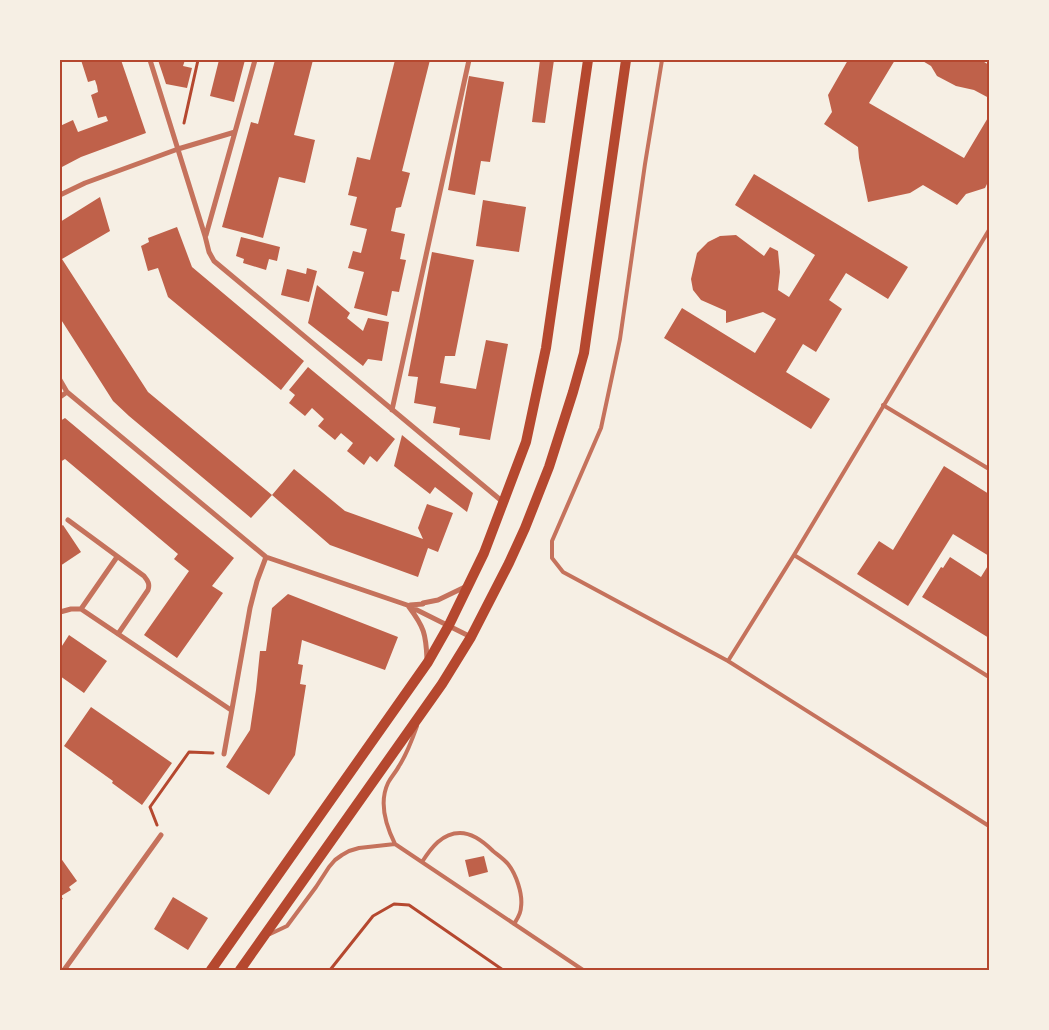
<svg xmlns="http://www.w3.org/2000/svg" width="1049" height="1030" viewBox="0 0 1049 1030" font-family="'Sofia Sans Condensed',sans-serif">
	<rect width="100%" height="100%" fill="#f6efe4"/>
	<path fill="#bf614a" d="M81,60H121L146,133L81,157L60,168V126L73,120L78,132L108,121L106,116L98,118L91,95L98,92L97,86L95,80L88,82Z
		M158,60H185L183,66L192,68L187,88L166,84Z
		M219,60H245L234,102L210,96Z
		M275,60H313L294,135L315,140L305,183L279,177L263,238L222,227L251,122L258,124Z
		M395,60H430L402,171L410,173L401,207L396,208L391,231L405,234L400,259L406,260L399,292L392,291L387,316L354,308L364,272L348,268L353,251L361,253L367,229L350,225L357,197L348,195L357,157L370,160Z
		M540,60H554L545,123L532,122Z
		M848,60H895L869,103L964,158L989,116V180L985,188L966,194L957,205L923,185L910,193L868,202L859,158L858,147L824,124L832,112L828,95Z
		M921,60H981L989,65V98L974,90L956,86L937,76L931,66Z
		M469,76L504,82L490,162L481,161L475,195L448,190Z
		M754,174L908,267L888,299L846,273L829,300L842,309L816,352L803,344L786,372L830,399L811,429L664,338L682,308L755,353L776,319L763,312L726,323V311L701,300L693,290L691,279L697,253L708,242L720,236L736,235L764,256L770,247L778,251L780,272L778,290L789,297L815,255L735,205Z
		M100,197L110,231L62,259L148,392L272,495L251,518L129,416L113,401L60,318V222Z
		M483,200L526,207L519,252L476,246Z
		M177,227L192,267L304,361L281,390L168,297L158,268L148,271L141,246L149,242L148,238Z
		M241,237L280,247L277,261L269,259L266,270L243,263L244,259L236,256Z
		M432,252L474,260L455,356H445L440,383L476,389L486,340L508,344L490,440L459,435L460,428L433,423L436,407L414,403L418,377L408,376Z
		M307,268L317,271L309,302L281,295L287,269L306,274Z
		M317,285L350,313L347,318L363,331L368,318L389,322L382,361L368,359L363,366L308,323Z
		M308,367L395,439L377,462L370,456L364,465L347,451L353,443L341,433L335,440L318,426L324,419L312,408L305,416L289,403L295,395L289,390Z
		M65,418L164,501L234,558L212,586L223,593L177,658L144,635L189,571L174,559L178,554L65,459L60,462V421Z
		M402,435L473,493L467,512L435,487L430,494L394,466Z
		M944,466L989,494V556L953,534L908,606L857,574L879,541L893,550Z
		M294,469L345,511L423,539L418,528L427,504L453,513L438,552L428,548L418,577L330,545L272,495Z
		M63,525L81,552L60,566V527Z
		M950,557L981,577L989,564V638L922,597L941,567L943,568Z
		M288,594L398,637L385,670L302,640L298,664L303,665L300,684L306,685L295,755L269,795L226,767L250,730L256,690L260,651H266L272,608Z
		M69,635L107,661L84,693L60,676V649Z
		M91,707L172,763L142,805L112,783L113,781L64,746Z
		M484,856L488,872L469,877L465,860Z
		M60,857L77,881L69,887L71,890L61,896L63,899L60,900Z
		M173,897L208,918L188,950L154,929Z"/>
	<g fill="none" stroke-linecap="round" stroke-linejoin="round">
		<path stroke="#b5482f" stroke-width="3" d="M184,123L198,60
			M157,825L150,807L189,752L213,753
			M330,970L373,916L394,904L409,905L503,970"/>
		<path stroke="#c5725c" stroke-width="4" d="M662,60L645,164L620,339L601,428L552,541V558L563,572L728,661
			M989,230L794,555L728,661L989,826
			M883,405L989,469
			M794,555L989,677
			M395,844L583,970
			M422,862C431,848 442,833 460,833C473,833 485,843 493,851C498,855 504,859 508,864C516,874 523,894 521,907C521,914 517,919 514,924
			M270,934L287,926L316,887L329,867L335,860L342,855L349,851L359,848L395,844C386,826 379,802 388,783C391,777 396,772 399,766C407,754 412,740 417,726"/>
		<path stroke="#c5725c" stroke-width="5" d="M150,60L205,236L209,252L214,261L503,502
			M60,195L85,183L178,149L235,132L255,60
			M206,235L235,132
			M60,380L67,392L266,557L407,605L471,637
			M60,397L67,392
			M392,410L469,60
			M68,520L144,576C148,581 150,584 148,590L118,634
			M410,605L423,604V603L438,600L467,586
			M409,607C424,627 426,634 427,659
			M81,609L117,557
			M60,612L71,609H81L231,710
			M224,754L250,608L257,581L266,557
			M64,970L161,835"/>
		<path stroke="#b5482f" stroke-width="10" d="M211,970L428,662L449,625L484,553L526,442L546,348L588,60
			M240,970L442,684L471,637L509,563L525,528L549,467L573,392L584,353L626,60"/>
	</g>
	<rect width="1049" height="1030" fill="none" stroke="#f6efe4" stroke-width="122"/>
	<rect x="61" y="61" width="927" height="908" fill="none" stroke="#b5482f" stroke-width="2"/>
</svg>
